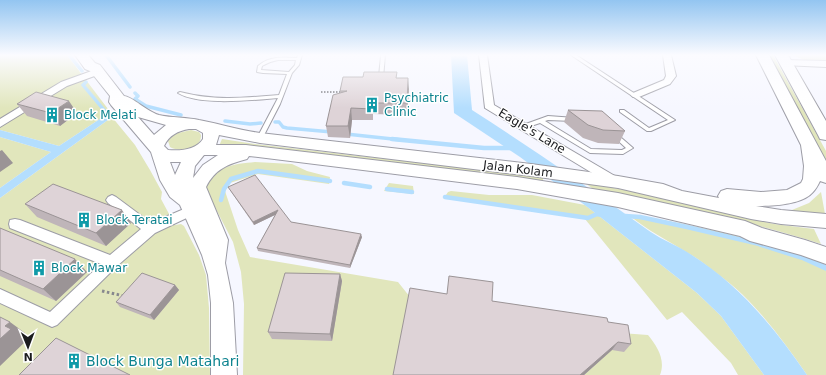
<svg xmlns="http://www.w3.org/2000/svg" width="826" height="375" viewBox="0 0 826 375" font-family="'DejaVu Sans',sans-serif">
	<rect width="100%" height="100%" fill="#f6f7ff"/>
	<path fill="#e1e6bc" d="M0,55H67L108,109L109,113L59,146L0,130Z
		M769,55H773L826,151V161Z
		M793,55H826V61L804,60Z
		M112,117L135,145L150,170L162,192L161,199L175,225L181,224L184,226L199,255L206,275L209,308L210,375H0V198Z
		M191,130L199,132L201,135C202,149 180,153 170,147L168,141L174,134Z
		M0,137L51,152L0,188Z
		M222,139L255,144L543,177V182L304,152L219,146Z
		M255,162L292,164L307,171L330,177L329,184L258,174L230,183L225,191L238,230L250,257L398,282L410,297L395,375H243L244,304L241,272L233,242L206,190C210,166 235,164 255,162Z
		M389,183L413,186L414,194L384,191Z
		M585,183L636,192L774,224L814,229L821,244C748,220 672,206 596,191Z
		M451,191L489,195H532L585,205L697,293L721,316L764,375H738L731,363L682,312L667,320L585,219L444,198L448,192Z
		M821,192L825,214L787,212L809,203Z
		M638,215C701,228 767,239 826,266V375H807C782,339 755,301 719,275C708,267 698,258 686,252C667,240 647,230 630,216Z
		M621,333L648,335C657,346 666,360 660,375H584L605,356Z"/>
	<path fill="#b4defe" d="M451,55H467L472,110C531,148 588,187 645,228C658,238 674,244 687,252C738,283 774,327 807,375H764L721,316L697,293L590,209L520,157L454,113Z
		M109,113L112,117L0,198V188L51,152L0,137V130L59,146Z"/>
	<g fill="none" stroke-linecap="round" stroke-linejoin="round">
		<path stroke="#b4defe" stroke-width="3.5" d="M69,55L82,71
			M106,55L130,87
			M86,82L83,85L109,116
			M135,93L138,96L135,99L146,106L181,115
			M225,121L250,124L261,123
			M275,122H279L283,127L287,128L332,132
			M346,134L402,140"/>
		<path stroke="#b4defe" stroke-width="4.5" d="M392,139L484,148H513
			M344,183L370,187
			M387,189L412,192
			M445,197L588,218L597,214L602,215
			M221,200L224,189L231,179L258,171L330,181
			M625,216L640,217L687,227L764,245"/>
		<path stroke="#b4defe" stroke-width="5.5" d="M760,244L804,258L826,268"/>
		<defs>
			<path id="lane" d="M298,55H302L299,65L292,73L280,104L262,139H258L257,138L278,98C252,100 200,106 178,93L180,92C215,101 243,98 279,95L287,74L263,73L257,72L258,66C269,56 283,57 297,58ZM278,60H296L295,65L289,72L261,70L262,66C267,63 272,61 278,60Z
				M381,55H385L383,78L379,79L377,78L379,77Z
				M571,55H576L675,120L651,131H647L620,112V110H624L649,128L668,120Z
				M548,116L575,118L576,119L573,121L548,120L545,121L591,149L622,150L626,148L614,137L613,136L616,134L618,135L633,148L623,154L590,153L540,123L525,128L522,126L523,125Z"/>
			<path id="street" d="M479,55H487L494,105L620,179L622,182L620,185L616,186L612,185L485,108Z
				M663,55H671L676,76L670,84L639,97H633L631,95L633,93L664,80L666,76Z
				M786,60L826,61V67L783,65L782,63L783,61Z
				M97,69L100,70L102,72L100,74L67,86L0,127V119L61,82Z
				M112,195L116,197L151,223L191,206L195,208L197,211L195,214L155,233L117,266L57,325L52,327L0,303V289L50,312L101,264L10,228L9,224L10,220L15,219L20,220L110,255L141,229L108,203L106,200L108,197Z"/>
			<path id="secondary" d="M75,55H88L95,63L100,65L124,96C133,97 146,111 159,115C172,118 186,117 199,120C220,124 239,130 260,133L531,164L618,176L663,184L682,191L719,198L718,196L721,191L727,189L761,192L787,190L801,183L803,179L804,166L801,145L756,55H769L826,161V183L820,181C818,185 816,189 813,192C802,205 772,206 756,206L781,210L826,214V228L781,224L751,219L618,188L531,176L260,143L219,135L216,145H246L517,177L618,193L745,221L762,228L805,240L826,247V264L801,255L750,241L740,236L618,207L517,189L249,156L247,159C228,164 215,169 206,187L228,240L225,263L233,303L237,375H211V303L208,275L202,255L180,205L170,197L160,180L151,152L111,105L109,102L110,96L90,71L85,69ZM138,117L166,125L154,135ZM189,129H196L203,133V139C196,150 181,151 168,150L164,146C169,135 178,131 189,129ZM204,155H218L203,165L193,178L195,166ZM170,162H181L175,175Z
				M775,55H788L826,121V140L820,139L818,135Z"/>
		</defs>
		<use href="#lane" stroke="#9d9da6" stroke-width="2"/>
		<use href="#street" stroke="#9d9da6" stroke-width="2"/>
		<use href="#secondary" stroke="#9d9da6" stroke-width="2"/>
		<path stroke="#87888e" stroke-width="2" stroke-dasharray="1.5 1.5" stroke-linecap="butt" d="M321,92H343"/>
		<path stroke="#87888e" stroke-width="3" stroke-dasharray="2.5 2.5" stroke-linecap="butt" d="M102,291L124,296"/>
		<use href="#lane" fill="#fff" fill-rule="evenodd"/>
		<use href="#street" fill="#fff" fill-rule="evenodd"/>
		<use href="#secondary" fill="#fff" fill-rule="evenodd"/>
	</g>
	<path fill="#bfb5b9" d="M397,78L409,89L407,115L373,114V120H352L350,138L328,137L326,126L340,93V91Z
		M17,104L77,113L60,126L27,116Z
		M568,110L625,131L619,144L598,143L583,138L564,122Z
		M228,187L291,222L362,237L350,268L258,251L257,248L275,215L254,225L230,190Z
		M25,204L131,223L106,246L37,217Z
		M0,228L87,272L56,301L0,276Z
		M340,274L342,281L332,341L272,339L268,332Z
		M175,285L179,290L154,320L120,307L116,302Z
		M447,294L492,301L608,322L631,344L624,352L612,350L584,375H393Z"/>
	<path fill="#9b9496" d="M408,78L409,89L407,115V103Z
		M69,101L77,113L60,126L51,113Z
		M351,108L352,120L350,138L348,126Z
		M2,150L13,163L0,172V151Z
		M122,210L131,223L106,246L96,233Z
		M278,210L279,213L254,225L253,222Z
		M361,234L362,237L350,268V265Z
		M75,259L87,272L56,301L43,289Z
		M340,274L342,281L332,341L330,334Z
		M175,285L179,290L154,320L150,315Z
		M10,322L25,333L21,337L26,341L0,366V339L5,326Z
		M618,342L612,350L584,375H580Z"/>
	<path fill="#ded3d7" stroke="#9b9496" d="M364,72H397L396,78H408L407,103H372V109L351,108L348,126H326L333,95L347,91H340L343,77H363Z
		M36,92L69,101L51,113L17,104Z
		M568,110L602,111L625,131L603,130L588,125Z
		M255,175L291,222L361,234L350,265L257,248L278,210L253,222L228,187Z
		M53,184L122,210L96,233L25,204Z
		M0,228L75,259L43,289L0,270Z
		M142,273L175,285L150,315L116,302Z
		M285,273L340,274L330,334L268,332Z
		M449,276L493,282L492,301L607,318L608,322L628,325L631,344L618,342L580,375H393L410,288L447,294Z
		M0,317L10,322L5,326L11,329L0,339Z
		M56,338L130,375H19Z"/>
	<linearGradient id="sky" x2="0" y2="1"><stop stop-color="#93c5f1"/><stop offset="0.51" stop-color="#fbfbff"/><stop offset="1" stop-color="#fbfbff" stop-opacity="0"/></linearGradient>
	<rect width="826" height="108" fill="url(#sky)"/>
	<defs>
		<symbol id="building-bare" viewBox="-9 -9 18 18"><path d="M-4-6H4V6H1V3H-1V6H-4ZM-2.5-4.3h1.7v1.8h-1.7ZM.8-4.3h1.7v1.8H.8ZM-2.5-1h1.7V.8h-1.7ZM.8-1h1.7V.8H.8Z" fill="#0f9aa8" stroke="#fff" stroke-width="2.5" paint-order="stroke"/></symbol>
	</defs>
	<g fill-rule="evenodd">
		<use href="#building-bare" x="361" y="94" width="22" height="22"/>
		<use href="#building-bare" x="41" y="104" width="22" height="22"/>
		<use href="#building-bare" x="73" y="209" width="22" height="22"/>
		<use href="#building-bare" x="28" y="257" width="22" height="22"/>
		<use href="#building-bare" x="63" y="350" width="22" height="22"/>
	</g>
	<g text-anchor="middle" stroke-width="3" stroke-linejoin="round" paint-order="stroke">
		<g font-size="12" fill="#0d838f" stroke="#fff" text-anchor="start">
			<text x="384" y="102">Psychiatric<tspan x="384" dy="14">Clinic</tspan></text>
			<text x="64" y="119">Block Melati</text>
			<text x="96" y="224">Block Teratai</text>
			<text x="51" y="272">Block Mawar</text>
		</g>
		<g font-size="12" fill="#1a1b1e" stroke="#fff">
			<text transform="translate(532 131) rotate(31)" y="4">Eagle's Lane</text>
			<text transform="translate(518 169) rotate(7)" y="4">Jalan Kolam</text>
		</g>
		<g font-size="14" fill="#0d838f" stroke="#fff" text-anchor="start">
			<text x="86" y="366">Block Bunga Matahari</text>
		</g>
	</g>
	<g transform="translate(28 347) rotate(179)" stroke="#ffffff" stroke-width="3" paint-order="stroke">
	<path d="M0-3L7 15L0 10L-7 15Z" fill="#1a1b1e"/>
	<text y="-6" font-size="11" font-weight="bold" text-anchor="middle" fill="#1a1b1e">N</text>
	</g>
</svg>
